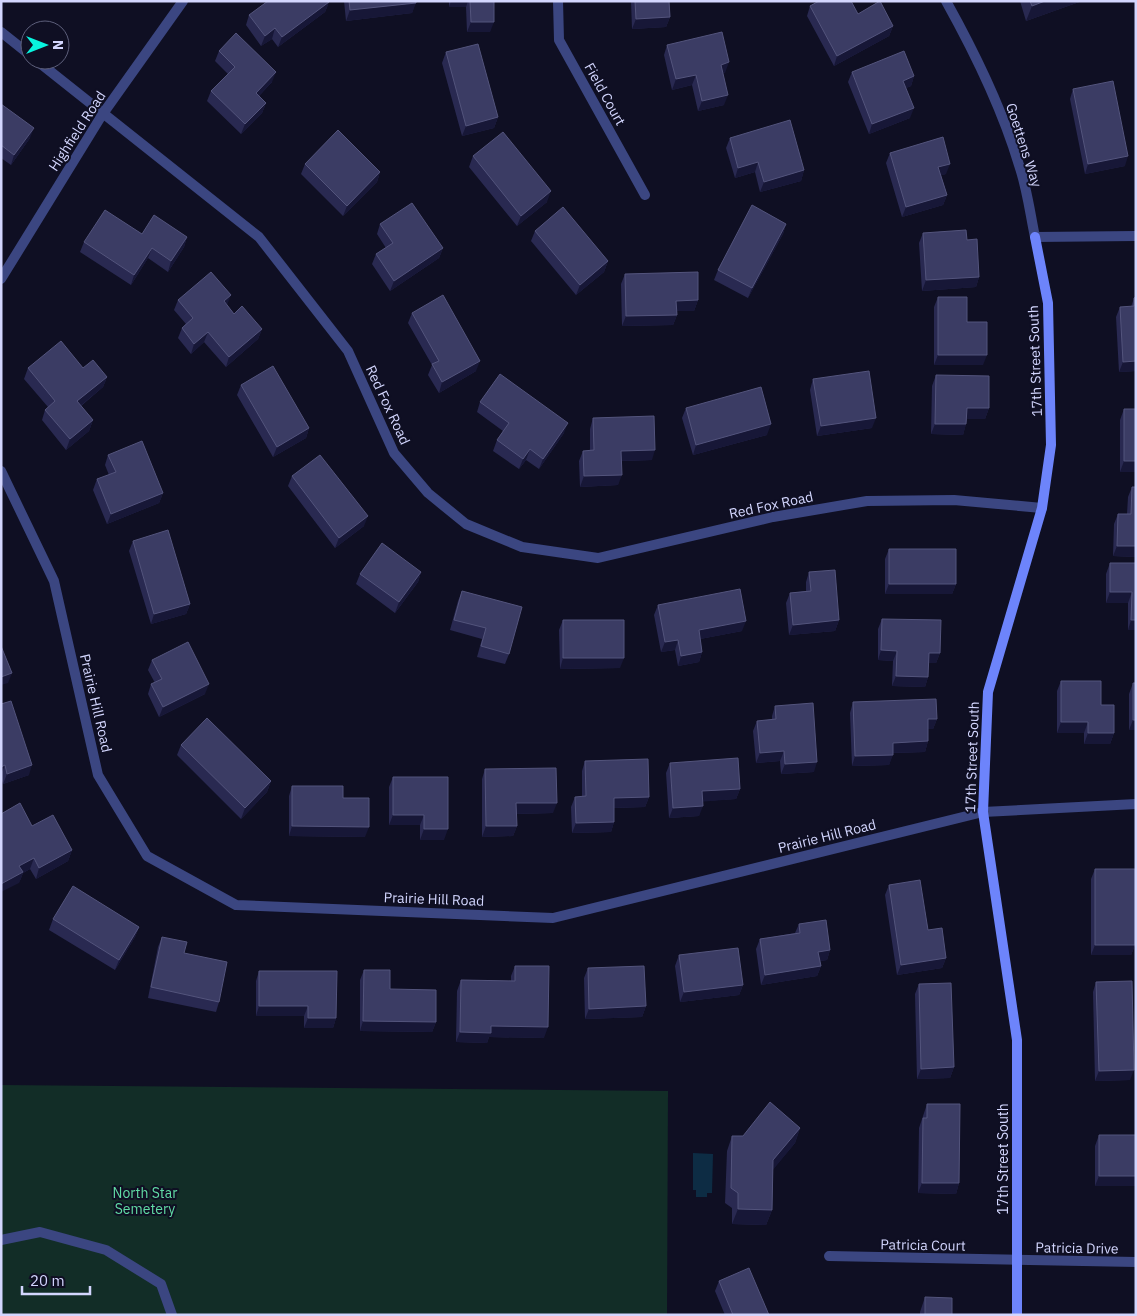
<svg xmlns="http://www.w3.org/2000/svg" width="1137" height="1316" viewBox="0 0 1137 1316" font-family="'IBM Plex Sans',sans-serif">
	<rect width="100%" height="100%" fill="#0f0f23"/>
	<path fill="#122d27" d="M1,1085L668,1091L667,1315H1Z"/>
	<path fill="#0d2c44" d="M693,1153L713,1154L712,1193H707V1197H696V1190H693Z"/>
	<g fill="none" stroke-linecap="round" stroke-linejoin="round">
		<path stroke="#3b4681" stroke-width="10" d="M1,1240L40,1232L106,1250L161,1284L172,1315"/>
		<path stroke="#3b4681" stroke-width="10" d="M558,1L559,40L645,195
			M946,1C975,53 1002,108 1019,165C1027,188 1030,213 1035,237L1136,236
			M1,32L30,55
			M36,60L259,237L348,351L394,453L428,493L466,524L522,547L598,558L773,517L867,501L954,500L1042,508
			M1,279L102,115L183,1
			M1,471L54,581L98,775L147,856L236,905L553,918L983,812L1136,804
			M829,1256L1136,1262"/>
		<path stroke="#6d84fb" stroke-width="10" d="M1017,1315V1040L983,812L988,692L1042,508L1051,445L1048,303L1035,237"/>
	</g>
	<path fill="#292951" d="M344,1H416L412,13L346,21Z
		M449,1H494L490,32H467L466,7H449Z
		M631,1H669L670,17L666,27L632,29Z
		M1020,1H1082L1026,21Z
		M329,2L325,12L278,47L272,39L261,46L246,25L249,15Z
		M810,6L858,14L893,26L889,36L834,66L807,16Z
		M667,45L725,73H723L724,105L698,111L692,85L672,90L664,55Z
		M219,51L272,82L259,96L266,103L262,113L241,134L207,101L211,91L228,74L215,61Z
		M446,52L498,117L494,128L462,136L442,63Z
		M852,72L914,76L911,86L906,88L910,118L869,134L848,82Z
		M1073,89L1125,166L1085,174L1070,99Z
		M1,104L30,138L11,165L1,158Z
		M730,138L804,170L801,181L760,192L755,172L735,178L726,148Z
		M890,153L946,174L941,175L947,195L943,205L902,217L886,163Z
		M473,156L547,202L517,226L469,167Z
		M305,164L380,172L377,182L343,216L301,174Z
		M380,224L443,248L439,258L390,291L372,264L376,254L386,248L377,234Z
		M786,224L783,234L748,298L714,280L718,270Z
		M535,231L608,261L604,272L576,295L531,241Z
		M923,233L967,240L979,277L976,287L922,291L919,243Z
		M187,237L184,247L168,272L148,258L131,285L80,252L84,242Z
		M625,274L698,300L694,311H677V315L673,325L622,326L621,284Z
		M938,297L967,322L983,365H934V307Z
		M1134,298L1136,371L1119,372L1116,317L1120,307H1131Z
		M178,300L227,305L234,314L262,329L258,339L226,367L204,342L191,354L178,338L182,328L186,324L174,310Z
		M412,313L476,371L439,393L428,375L432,365L408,323Z
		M28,368H83L107,377L103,387L81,406L93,420L89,431L66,450L42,420L45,410L48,407L24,379Z
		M936,375L989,408L985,419H967L963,435L931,434L932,386Z
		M813,379L872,428L817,436L810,390Z
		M241,385L309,428L306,438L273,457L237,395Z
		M480,402L564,433L539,469L526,460L519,469L493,451L497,440L503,431L477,412Z
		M686,408L767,435L693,455L682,418Z
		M1124,409L1136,472H1120V420Z
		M593,418L652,460L622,461L618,485L580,487L579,461L583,451H590V429Z
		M108,455L163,493L159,503L107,524L93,490L97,479L109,475L105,465Z
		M292,476L364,526L335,548L288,486Z
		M1132,487L1136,557L1113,556L1114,524L1118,514H1127L1128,497Z
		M133,541L190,604L186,614L151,624L129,551Z
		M889,549L956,584L952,594H885V559Z
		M1110,563H1136V630H1128V603H1106V574Z
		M421,572L418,582L395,613L356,584L360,574Z
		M809,572L839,620L835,631L789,635L786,603L790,593L806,591V582Z
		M462,591L509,654L505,664L477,657L482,639L450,630L458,601Z
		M658,605L742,631L700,639L702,652L699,662L678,666L675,650L661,652L654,615Z
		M882,619L940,653L936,663H928V677L925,687L892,686L893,661L878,660V629Z
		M563,620L620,668L560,669L559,630Z
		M152,660L205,694L159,717L148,694L151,684L155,683L148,670Z
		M1061,681L1101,705L1114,733L1110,744H1084V733H1057V691Z
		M1133,683L1136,730H1129V694Z
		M853,702L937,719L933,729H928V741L925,752L893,753L889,765L852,766L850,713Z
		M1,704L29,775L3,784L1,777Z
		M775,706L814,772L781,774L780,761L756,763L753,731L757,721L772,720V716Z
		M181,745L271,781L267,792L241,819L177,755Z
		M585,761L649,797L645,807L614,808V822L611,832L572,833L571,807L575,797H582V771Z
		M670,763L740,789L736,799L702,801L699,816L669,818L666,773Z
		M485,769L553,813L516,814L517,826L513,836L482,837V779Z
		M393,777L444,840H420V825H389V787Z
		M292,786L343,798L365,837L289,836V796Z
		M32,826L72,850L68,861L36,879L30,869L23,873L19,883Z
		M1095,869L1135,945L1131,955H1091V879Z
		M889,885L928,930L946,958L942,968L897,975L885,895Z
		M53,919L139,927L135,937L115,970L49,930Z
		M799,924L830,950L827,960L820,961L821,966L817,976L761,985L756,949L760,939L795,933Z
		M162,937L184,953L219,1002L216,1012L148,998L158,947Z
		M679,955L743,985L739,995L680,1002L675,966Z
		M515,966L544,1038L489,1037L487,1043L456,1042L457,991L461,980L511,981V976Z
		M588,968L646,1006L642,1017L585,1019L584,978Z
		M364,970L390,989L436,1022L432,1032L360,1031V980Z
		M259,971L336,1018L333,1028H304V1016H256V981Z
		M1096,982L1130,1080L1095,1081L1093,992Z
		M919,984L954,1067L950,1078L917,1079L915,994Z
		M927,1104L959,1183L956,1194L918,1193L919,1128Z
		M800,1128L795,1143L773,1169L772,1210L766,1225L732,1224V1208L725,1203L727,1151L732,1136H743Z
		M1099,1135L1136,1186H1095V1146Z
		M719,1281L769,1315H725L715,1291Z
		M925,1297L952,1315H920V1312Z"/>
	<path fill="#171737" d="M451,1H468L466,7H449Z
		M1045,1H1082L1026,21L1032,6Z
		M329,2L325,12L278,47L282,37Z
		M416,3L412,13L346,21L350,10Z
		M670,17L666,27L632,29L636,19Z
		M471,22H494L490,32H467Z
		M893,26L889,36L834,66L837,56Z
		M275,28L272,39L261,46L265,36Z
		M729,62L725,73L717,75L721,65Z
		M276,72L272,82L252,103L256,93Z
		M696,75L692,85L672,90L676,79Z
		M914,76L911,86L899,91L903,81Z
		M728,95L724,105L698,111L702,101Z
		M266,103L262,113L241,134L245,124Z
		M914,108L910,118L869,134L872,124Z
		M498,117L494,128L462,136L466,126Z
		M34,128L30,138L11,165L14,155Z
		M1128,156L1125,166L1085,174L1088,164Z
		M758,162L755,172L735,178L738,168Z
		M950,164L946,174L935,177L938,167Z
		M804,170L801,181L760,192L764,182Z
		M380,172L377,182L343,216L347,206Z
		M551,191L547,202L517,226L521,216Z
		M947,195L943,205L902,217L906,207Z
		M786,224L783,234L748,298L752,288Z
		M187,237L184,247L168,272L171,261Z
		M152,248L148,258L131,285L134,275Z
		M443,248L439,258L390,291L394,281Z
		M608,261L604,272L576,295L580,285Z
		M979,277L976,287L922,291L926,280Z
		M231,295L227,305L224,301Z
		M698,300L694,311H673L676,301Z
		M677,315L673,325L622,326L626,316Z
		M262,329L258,339L226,367L229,357Z
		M208,332L204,342L191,354L194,344Z
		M938,355H987L983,365H934Z
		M480,361L476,371L439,393L442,382Z
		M1136,361V371L1119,372L1123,362Z
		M107,377L103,387L73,412L77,401Z
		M967,408H989L985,419H963Z
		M876,418L872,428L817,436L821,426Z
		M93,420L89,431L66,450L70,439Z
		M568,423L564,433L539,469L543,459Z
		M771,424L767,435L693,455L696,445Z
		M935,424H966L963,435L931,434Z
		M309,428L306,438L273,457L277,447Z
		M530,449L526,460L519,469L523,459Z
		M655,450L652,460L618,461L621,451Z
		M1124,461H1136V472H1120Z
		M622,475L618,485L580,487L584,476Z
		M163,493L159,503L107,524L111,514Z
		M368,516L364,526L335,548L339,538Z
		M1117,546H1136V557L1113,556Z
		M421,572L418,582L395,613L399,602Z
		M889,584H956L952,594H885Z
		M1110,592H1132L1128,603H1106Z
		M190,604L186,614L151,624L154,614Z
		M839,620L835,631L789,635L793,625Z
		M1131,620H1136V630H1128Z
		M746,621L742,631L695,640L699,630Z
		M678,640L675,650L661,652L665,642Z
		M881,650L897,651L893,661L878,660Z
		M702,652L699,662L678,666L681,656Z
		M929,653H940L936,663H925Z
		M563,658H624L620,668L560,669Z
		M12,673L8,683L1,685V677Z
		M896,676L928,677L925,687L892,686Z
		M209,684L205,694L159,717L163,707Z
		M928,719H937L933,729H924Z
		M1133,720H1136V730H1129Z
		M1061,722H1088L1084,733H1057Z
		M1088,733H1114L1110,744H1084Z
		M928,741L925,752L889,753L893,743Z
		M784,751L780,761L756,763L760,753Z
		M893,755L889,765L852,766L855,756Z
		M817,762L814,772L781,774L785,764Z
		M5,765L1,774V767Z
		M32,765L29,775L3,784L7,774Z
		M271,781L267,792L241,819L245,808Z
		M740,789L736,799L698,802L702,791Z
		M649,797L645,807L610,808L614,798Z
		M516,803H557L553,813L513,814Z
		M703,806L699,816L669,818L673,808Z
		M393,815H424L420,825H389Z
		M614,822L611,832L572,833L576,823Z
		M292,826L369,827L365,837L289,836Z
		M486,826H517L513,836L482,837Z
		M424,829H448L444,840H420Z
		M72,850L68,861L36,879L39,868Z
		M34,858L30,869L23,873L19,883L1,892V884L19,866Z
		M139,927L135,937L115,970L119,960Z
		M1095,945H1135L1131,955H1091Z
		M830,950L827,960L815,962L818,952Z
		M946,958L942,968L897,975L901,965Z
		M821,966L817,976L761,985L765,975Z
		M743,985L739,995L680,1002L684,992Z
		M259,1006H308L304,1016H256Z
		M646,1006L642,1017L585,1019L589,1009Z
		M308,1018H336L333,1028H304Z
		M363,1021L436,1022L432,1032L360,1031Z
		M491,1026L548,1027L544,1038L489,1037L487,1043L456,1042L460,1032Z
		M954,1067L950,1078L917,1079L921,1069Z
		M1134,1070L1130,1080L1095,1081L1099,1071Z
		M800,1128L795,1143L768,1176L773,1160Z
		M1099,1176H1136V1186H1095Z
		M922,1183H959L956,1194L918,1193Z
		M738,1209L772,1210L766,1225L732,1224Z"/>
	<path fill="#3b3c64" stroke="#53547c" d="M268,1H328L329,2L282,37L275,28L265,36L249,15Z
		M349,1H416V3L350,10Z
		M470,1H494V22H471Z
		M635,1H669L670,17L636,19Z
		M819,1H851L858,14L880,1L893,26L837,56L810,6Z
		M1030,1H1045L1032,6Z
		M722,32L729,62L721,65L728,95L702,101L696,75L676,79L667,45Z
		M236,33L276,72L256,93L266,103L245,124L211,91L235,67L219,51Z
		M478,44L498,117L466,126L446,52Z
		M904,51L914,76L903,81L914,108L872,124L852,72Z
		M1113,81L1128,156L1088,164L1073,89Z
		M1,104L34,128L14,155L1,145Z
		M790,120L804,170L764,182L758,162L738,168L730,138Z
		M338,130L380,172L347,206L305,164Z
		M503,132L551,191L521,216L473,156Z
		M943,137L950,164L938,167L947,195L906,207L890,153Z
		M412,203L443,248L394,281L376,254L393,243L380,224Z
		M752,205L786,224L752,288L718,270Z
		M563,207L608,261L580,285L535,231Z
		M105,210L142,234L154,215L187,237L171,261L152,248L134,275L84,242Z
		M966,230L967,240L977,239L979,277L926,280L923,233Z
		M211,272L231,295L224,301L234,314L242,306L262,329L229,357L208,332L194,344L182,328L193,318L178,300Z
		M698,272V300L676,301L677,315L626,316L625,274Z
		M443,295L480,361L442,382L432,364L439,361L412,313Z
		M938,297H967V322H987V355H938Z
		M1136,297V361L1123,362L1120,307L1134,306V298Z
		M61,341L83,368L93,360L107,377L77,401L93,420L70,439L45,410L55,401L28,368Z
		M273,366L309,428L277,447L241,385Z
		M869,371L876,418L821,426L813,379Z
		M500,374L568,423L543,459L530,449L523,459L497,440L509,423L480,402Z
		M936,375L989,376V408H967L966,424H935Z
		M761,387L771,424L696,445L686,408Z
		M1124,409H1136V461H1124Z
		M654,416L655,450L621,451L622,475L584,476L583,451L594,450L593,418Z
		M142,441L163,493L111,514L97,479L116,472L108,455Z
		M320,455L368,516L339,538L292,476Z
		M1132,487H1136V546H1117L1118,514H1131Z
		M168,530L190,604L154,614L133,541Z
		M382,543L421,572L399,602L360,574Z
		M889,549H956V584H889Z
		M1110,563H1136V620H1131L1132,592H1110Z
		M835,570L839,620L793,625L790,593L811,591L809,572Z
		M740,589L746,621L699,630L702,652L681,656L678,640L665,642L658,605Z
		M462,591L522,607L509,654L481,646L486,628L454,620Z
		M882,619L941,620L940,653H929L928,677L896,676L897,651L881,650Z
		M563,620H624V658H563Z
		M188,642L209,684L163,707L151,684L162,679L152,660Z
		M1,646L12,673L1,677Z
		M1061,681H1101V705H1114V733H1088V722H1061Z
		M1133,683H1136V720H1133Z
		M936,699L937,719H928V741L893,743V755L855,756L853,702Z
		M11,701L32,765L7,774L5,765L1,767V704Z
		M813,703L817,762L785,764L784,751L760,753L757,721L776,719L775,706Z
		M207,718L271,781L245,808L181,745Z
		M738,758L740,789L702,791L703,806L673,808L670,763Z
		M648,759L649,797L614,798V822L576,823L575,797L586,796L585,761Z
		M556,768L557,803H516L517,826H486L485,769Z
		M393,777H448V829H424V815H393Z
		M292,786H343V798H369V827L292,826Z
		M20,803L32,826L53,815L72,850L39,868L34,858L19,866L23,872L1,884V814Z
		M1095,869H1135V945H1095Z
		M920,880L928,930L942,928L946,958L901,965L889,885Z
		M73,886L139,927L119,960L53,919Z
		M826,920L830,950L818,952L821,966L765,975L760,939L800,933L799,924Z
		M162,937L187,942L184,953L227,962L219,1002L151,987Z
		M738,948L743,985L684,992L679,955Z
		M515,966H549L548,1027L491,1026V1033L460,1032L461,980L515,981Z
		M644,966L646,1006L589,1009L588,968Z
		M364,970H390V989L436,990V1022L363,1021Z
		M259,971H337L336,1018H308V1006H259Z
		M1132,981L1134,1070L1099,1071L1096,982Z
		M951,983L954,1067L921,1069L919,984Z
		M770,1102L800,1128L773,1160L772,1210L738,1209V1193L731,1188L732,1136H743Z
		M927,1104H960L959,1183H922L923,1118H927Z
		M1099,1135H1136V1176H1099Z
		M749,1268L769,1315H733L719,1281Z
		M925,1297L952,1298V1315H925Z"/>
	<g text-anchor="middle" stroke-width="4" stroke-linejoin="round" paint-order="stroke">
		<g font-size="14" fill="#d3d6fe" stroke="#0f0f23">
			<text transform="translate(605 94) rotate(61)" y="5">Field Court</text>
			<text transform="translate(77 131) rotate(-57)" y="5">Highfield Road</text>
			<text transform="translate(1024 145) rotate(72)" y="5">Goettens Way</text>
			<text transform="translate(1035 361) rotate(-92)" y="5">17th Street South</text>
			<text transform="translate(388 405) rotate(65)" y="5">Red Fox Road</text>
			<text transform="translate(771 505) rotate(-12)" y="5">Red Fox Road</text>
			<text transform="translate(96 703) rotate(77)" y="5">Prairie Hill Road</text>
			<text transform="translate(972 757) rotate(-88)" y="5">17th Street South</text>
			<text transform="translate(827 836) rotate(-14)" y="5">Prairie Hill Road</text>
			<text transform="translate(434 899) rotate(2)" y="5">Prairie Hill Road</text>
			<text transform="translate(1003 1159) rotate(-90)" y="5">17th Street South</text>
			<text transform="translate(923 1245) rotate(1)" y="5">Patricia Court</text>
			<text transform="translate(1077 1248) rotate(1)" y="5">Patricia Drive</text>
		</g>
		<g font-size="14" fill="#61dca5" stroke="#0f0f23">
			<text x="145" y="1198">North Star<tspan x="145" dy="16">Semetery</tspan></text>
		</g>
	</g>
	<rect width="1137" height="1316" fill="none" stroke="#d3d6fe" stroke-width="5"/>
	<g transform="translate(45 45) rotate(90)"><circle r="24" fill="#0f0f23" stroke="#5d5f7b"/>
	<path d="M0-4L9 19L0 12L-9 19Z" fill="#08f5df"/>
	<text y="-8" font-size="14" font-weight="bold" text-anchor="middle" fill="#d3d6fe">N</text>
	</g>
	<path d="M22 1286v8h68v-8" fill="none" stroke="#d3d6fe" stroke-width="2.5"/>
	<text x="30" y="1286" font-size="15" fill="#d3d6fe" stroke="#0f0f23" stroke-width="4" paint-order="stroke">20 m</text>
</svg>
